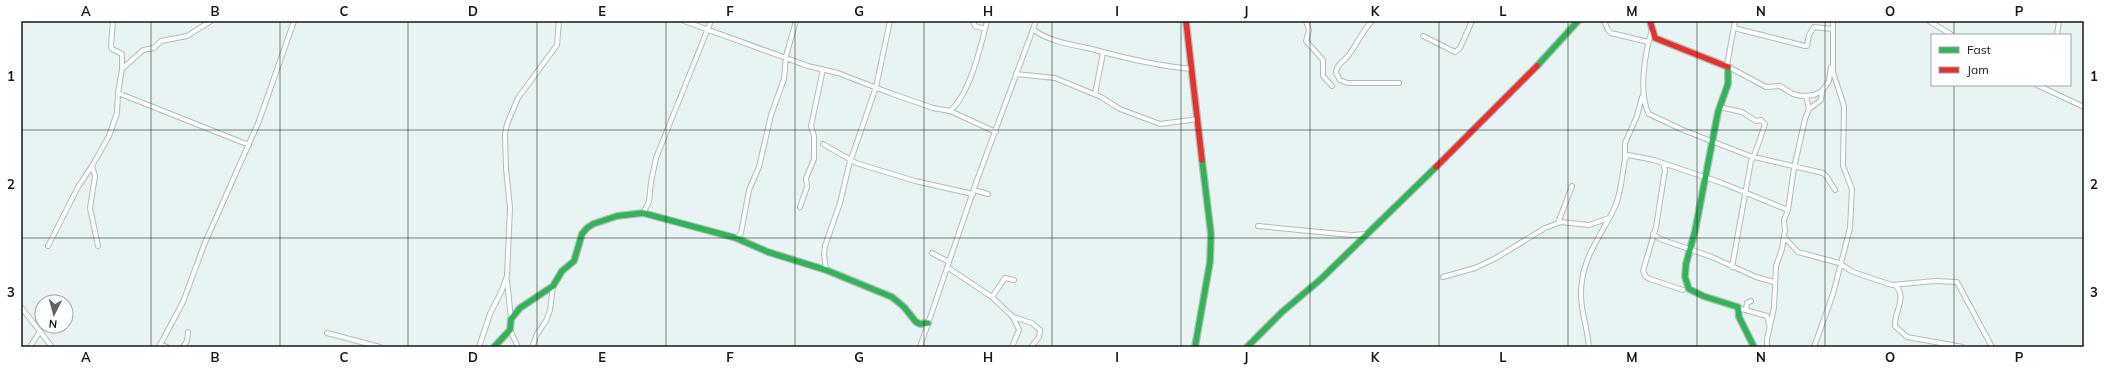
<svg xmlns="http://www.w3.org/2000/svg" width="2105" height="368" viewBox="0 0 2105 368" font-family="Mulish,sans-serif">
	<rect width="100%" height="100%" fill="#e8f4f3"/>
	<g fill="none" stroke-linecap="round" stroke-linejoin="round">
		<defs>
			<path id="street" d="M113,21L111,46L112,49L122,54V69
				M684,21L808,66L838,73L890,93L933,108L950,111L996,132
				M973,21L975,26L985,29
				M1306,21L1309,30L1306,41L1323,60V76L1332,86
				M1372,21C1362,31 1357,45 1348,56C1344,61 1335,66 1336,73L1340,80L1347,83H1399
				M1604,21L1608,30L1611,33L1648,42
				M1929,21L1952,35
				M1734,28L1805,46H1807L1809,35L1814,27L1833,29
				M1034,30C1050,42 1073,45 1092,49C1124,58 1158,66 1192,69
				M1652,30C1645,51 1638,94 1649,114L1683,130L1750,156L1823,173L1827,177L1835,190
				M2057,35L2059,21
				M1423,36L1455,52L1460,48L1472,21
				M1727,65L1735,21
				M1727,66L1766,87L1780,86L1793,94L1802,96L1814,95L1822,91
				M1016,74L1055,78L1101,97L1120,109L1160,124L1198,119
				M2037,85L2084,107
				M118,93L249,145
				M1095,94L1103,53
				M1806,96L1809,109
				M1719,107L1742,112L1756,121L1761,120L1765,124C1763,130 1754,158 1751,161L1732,267
				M950,111C970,94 981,46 987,21
				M823,144L856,163L915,181L973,194
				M1625,157V143L1637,116L1642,97
				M1663,163L1665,170L1656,227L1643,271L1646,277L1650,279L1683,290
				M974,190L988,194
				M800,207L807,187L806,178L814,159V136L811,126L823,69
				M643,213L649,202L651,182L656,158L711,21
				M1558,223L1572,186
				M1258,226L1351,235L1367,234
				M1653,234L1660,239L1712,257L1756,277L1774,282
				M1784,237L1798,252L1839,263L1853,272L1892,285L1935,281L1957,282L1992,347
				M736,238L741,233L749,190L759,167L771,115L784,79L786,56L796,21
				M48,246L78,187L92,166
				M98,246L90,208L95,176L92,166L109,136L117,113L118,93L122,69L143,50L154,48L161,41L187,36L211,21
				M932,253L949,262
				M947,267L992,297L1013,317L1032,323L1040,330L1039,337L1031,347
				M826,270L824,254L825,246L840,203L849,165L876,87L890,21
				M1443,277L1475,268L1496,258L1545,228L1561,222L1589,225L1609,218
				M507,280L511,319
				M1895,285C1908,298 1894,311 1895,326L1907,337L1963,347
				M992,297L1005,278L1014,280
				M21,307L52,347
				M1738,308L1767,316L1769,325
				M1746,310L1747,303L1751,301
				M510,330L518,347
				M327,333L380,347
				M160,344L167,347
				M30,347L40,331
				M159,347L183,302L204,245L259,121L294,21
				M183,347L187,341L188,332
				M479,347L490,314L502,290L507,276L510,208L506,169L505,134L507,124L518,98L557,45L559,21
				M532,347L537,334L546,321L550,310L553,286
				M920,347L977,180L1036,21
				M1012,347L1019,330L1013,317
				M1589,347C1587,324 1578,305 1582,281C1585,255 1602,233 1614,209C1621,195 1622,175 1625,159L1628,155L1654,160L1722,183L1788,210
				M1767,347V339L1774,308L1776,266L1782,249L1785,230L1784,220L1788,210L1794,168L1805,119L1809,109L1821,100L1822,91L1829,81L1831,67
				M1814,347L1833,294L1850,228L1852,189L1843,166L1844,106L1833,72V21"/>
			<path id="fast" d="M1537,66L1578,21
				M1728,67V84L1718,112L1695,231L1686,264L1685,277L1689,289L1703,296L1738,307L1739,317L1754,347
				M494,347L510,330L511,319L520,308L553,286L562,271L574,261L582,234L587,228L593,224L617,216L643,213L736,238L768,252L826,270L892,297L904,307L916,322L920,324L928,323
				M1195,347L1210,262L1211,234L1202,160
				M1247,347L1282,312L1321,279L1436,167"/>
			<path id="jam" d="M1186,21L1202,160
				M1650,21L1655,38L1728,67
				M1436,167L1537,66"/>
		</defs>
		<use href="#street" stroke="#b2bbba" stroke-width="6"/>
		<use href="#fast" stroke="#b2bbba" stroke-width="8"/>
		<use href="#jam" stroke="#b2bbba" stroke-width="8"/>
		<use href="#street" stroke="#fcfdfd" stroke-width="4"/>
		<use href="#fast" stroke="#30b455" stroke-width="5.5"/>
		<use href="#jam" stroke="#e5322d" stroke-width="5.5"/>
	</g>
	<path fill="none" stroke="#121919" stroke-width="1" stroke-opacity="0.55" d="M151,21V347M280,21V347M408,21V347M537,21V347M666,21V347M795,21V347M924,21V347M1052,21V347M1181,21V347M1310,21V347M1439,21V347M1568,21V347M1697,21V347M1825,21V347M1954,21V35M1954,85V347M21,130H2084M21,238H2084"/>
	<rect width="2105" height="368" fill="none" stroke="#ffffff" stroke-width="44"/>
	<rect x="1931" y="34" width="140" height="52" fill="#ffffff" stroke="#a0a3a3"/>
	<rect x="1939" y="47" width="20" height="6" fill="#30b455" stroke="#a0a3a3"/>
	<text x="1967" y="54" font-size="12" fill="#121919">Fast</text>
	<rect x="1939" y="67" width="20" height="6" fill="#e5322d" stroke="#a0a3a3"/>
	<text x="1967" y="74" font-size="12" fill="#121919">Jam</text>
	<g transform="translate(54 314) rotate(186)"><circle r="19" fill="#ffffff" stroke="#a0a3a3"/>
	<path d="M0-3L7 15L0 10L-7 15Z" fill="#5d6665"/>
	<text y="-6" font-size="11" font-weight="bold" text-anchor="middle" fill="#121919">N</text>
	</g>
	<rect x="22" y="22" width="2061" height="324" fill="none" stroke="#121919" stroke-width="1.5"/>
	<g font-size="13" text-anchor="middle" font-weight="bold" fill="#121919">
		<text x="86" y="16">A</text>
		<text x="215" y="16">B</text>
		<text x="344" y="16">C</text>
		<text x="473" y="16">D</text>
		<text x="602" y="16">E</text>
		<text x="730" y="16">F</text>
		<text x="859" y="16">G</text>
		<text x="988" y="16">H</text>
		<text x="1117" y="16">I</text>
		<text x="1246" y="16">J</text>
		<text x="1375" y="16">K</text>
		<text x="1503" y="16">L</text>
		<text x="1632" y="16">M</text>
		<text x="1761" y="16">N</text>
		<text x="1890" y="16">O</text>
		<text x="2019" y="16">P</text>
		<text x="11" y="81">1</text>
		<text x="2094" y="81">1</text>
		<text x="11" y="189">2</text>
		<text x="2094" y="189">2</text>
		<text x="11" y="297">3</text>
		<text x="2094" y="297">3</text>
		<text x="86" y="362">A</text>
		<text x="215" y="362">B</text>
		<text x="344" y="362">C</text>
		<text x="473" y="362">D</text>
		<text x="602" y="362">E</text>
		<text x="730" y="362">F</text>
		<text x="859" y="362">G</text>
		<text x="988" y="362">H</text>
		<text x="1117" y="362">I</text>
		<text x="1246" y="362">J</text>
		<text x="1375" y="362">K</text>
		<text x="1503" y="362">L</text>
		<text x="1632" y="362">M</text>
		<text x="1761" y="362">N</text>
		<text x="1890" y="362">O</text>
		<text x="2019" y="362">P</text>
	</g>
</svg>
